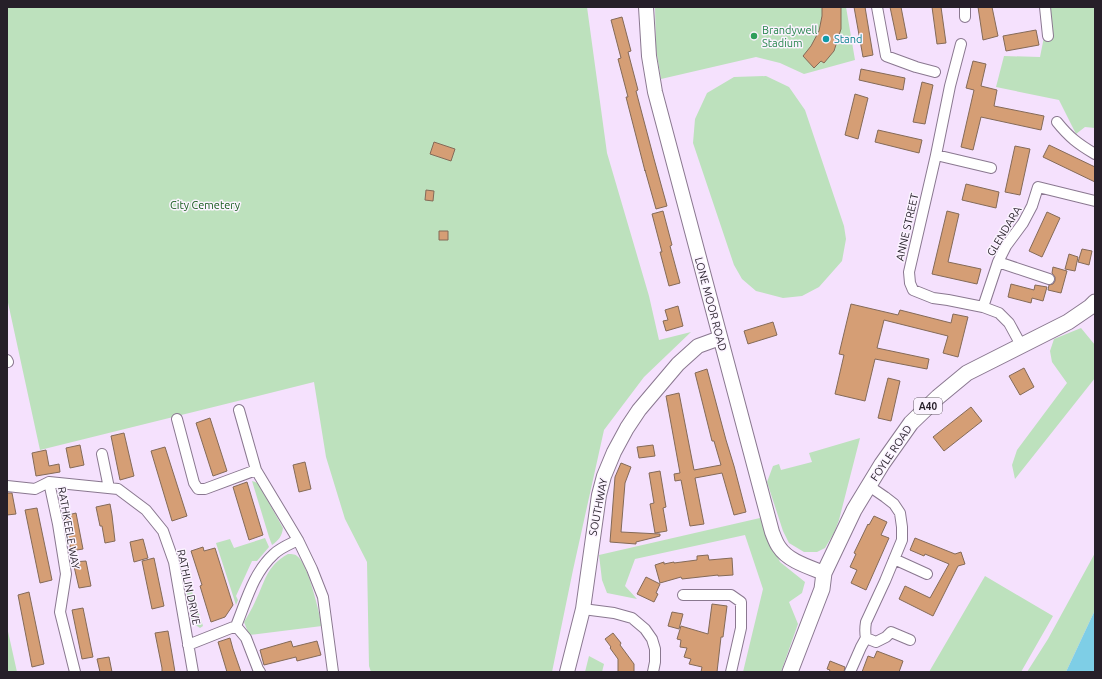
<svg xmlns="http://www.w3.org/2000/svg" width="1102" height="679" viewBox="0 0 1102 679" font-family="Ubuntu,sans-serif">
	<rect width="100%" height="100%" fill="#f5e1fd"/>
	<path fill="#bde1bd" d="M7,7H587L607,153L649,296L659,340L691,332L644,377L604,430L573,570L552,672H371L369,666L367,562L345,519L326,457L314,382L40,450L7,298Z
		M655,7H846L855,60L804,74L780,63L756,57L661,79L656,49Z
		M1050,7H1095V128L1085,127L1076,134L1059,100L996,87L1004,56L1040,57Z
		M766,76L789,87L805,110L844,226L846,239L842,261L819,287L802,296L783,298L756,291L742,279L734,265L693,143L695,119L707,93L734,77Z
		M1081,328L1095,345V378L1015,479L1012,465L1017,450L1067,383L1052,362L1050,351L1054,339Z
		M860,438L839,520L834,533L825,548L817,552H804L789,543L783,531L767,482L773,466L779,464L781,470L812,462L809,453Z
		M252,481L258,483L283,528C282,536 279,540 272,545L269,537Z
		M760,518L780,562L805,582L802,593L789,602L798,624L781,672H743L763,589L745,535L635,559L625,586L637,599L607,593L602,580L599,555Z
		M265,538L269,547L257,561H252L236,596L238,600L236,605L216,543L230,539L234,548Z
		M1095,553V610L1066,672H1027L1048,639Z
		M288,554C290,554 295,554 297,556C308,563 319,612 322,626L249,635L244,622C248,615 252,609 255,602C265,582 266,566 288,554Z
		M985,576L1053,616L1021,672H929Z
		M189,582L203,626L200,628L194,624L191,618L186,589Z
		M7,627L17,672H7Z
		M589,656L604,664L602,672H585Z"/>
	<path fill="#7ecee6" d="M1095,610V672H1066Z"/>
	<path fill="#d59e75" stroke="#846a58" d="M822,7H841V29L834,51L824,63L821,61L814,68L803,56L811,46L819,31L822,16Z
		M854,7H865L873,55L863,57Z
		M890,7H901L907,38L897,40Z
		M932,7H941L946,43L937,44Z
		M978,7H992L998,36L983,40Z
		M622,17L631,51L628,52L638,90L636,91L654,159L667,206L656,209L645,170V171L626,97H628L618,59L621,58L611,20Z
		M1036,30L1039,45L1006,51L1003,36Z
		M973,61L986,64L981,86L997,90L994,106L1044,116L1041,130L981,117L973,150L961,147L974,90L966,88Z
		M861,69L905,78L903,90L859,80Z
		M922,82L933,85L925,124L913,122Z
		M855,94L868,98L858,139L845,135Z
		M878,130L922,140L919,153L875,142Z
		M434,142L455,149L451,161L430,154Z
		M1049,145L1095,167V182L1043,157Z
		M1015,146L1030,149L1020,195L1005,192Z
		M966,184L999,192L996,208L962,200Z
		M426,190L434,191L433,201L425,200Z
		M663,211L672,245L670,246L680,283L669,286L660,252H662L652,214Z
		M947,211L959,214L948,262L981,269L977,284L932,274Z
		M1047,212L1060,218L1042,257L1029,251Z
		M439,231H448V240H439Z
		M1082,249L1092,251L1089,265L1078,262Z
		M1069,254L1078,257L1075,271L1065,269Z
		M1053,267L1067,271L1061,293L1048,290L1049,285L1053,284L1055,281V277L1052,273Z
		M1011,284L1034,290L1035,285L1047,287L1043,301L1032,298L1031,303L1008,297Z
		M851,304L898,315L900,310L951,323L953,314L968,317L958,357L943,353L948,336L884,320L877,348L929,359L927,369L875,359L865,401L835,394L844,355L839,354Z
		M678,306L683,326L666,331L663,321L668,320L665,310Z
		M773,322L777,335L748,344L744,331Z
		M1024,368L1034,387L1020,395L1009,376Z
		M707,369L726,440L734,466L746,512L734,515L722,473L695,478L704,524L690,526L681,480L675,481L674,474L680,473L666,396L679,393L694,470L721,465L714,441H712L695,373Z
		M888,378L900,381L891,421L878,418Z
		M971,407L982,421L944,451L933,437Z
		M210,418L227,471L213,476L196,423Z
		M124,433L134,476L120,480L111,436Z
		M80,445L84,465L70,468L66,448Z
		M653,445L655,456L639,458L637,447Z
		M165,447L187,516L172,521L151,451Z
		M46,450L49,466L59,464L60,472L36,476L32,453Z
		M305,462L311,489L299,492L293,465Z
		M621,463L631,467L625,483L621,532L660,534V536L636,542V544L610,542L615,477Z
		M660,471L666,507L663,508L667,531L655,533L650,504L654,503L649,473Z
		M247,482L263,535L249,540L233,487Z
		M7,493H12L16,514L7,515Z
		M110,504L112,515L115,541L105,543L102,526H100L96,507Z
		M37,508L52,580L40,583L25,510Z
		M76,513L83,549L71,551L64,516Z
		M874,516L887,522L881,535L889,538L866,590L851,583L857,570L850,567L856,554L854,553L868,524L869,525Z
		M915,538L955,554L961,552L965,564L958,566L933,616L899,599L905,586L930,598L949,564L925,554L924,556L910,550Z
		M143,539L148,558L134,562L130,542Z
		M203,547L204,551L215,548L233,605L225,617L211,622L200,586L202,585L191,551Z
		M708,555L709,560L732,558L733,575L718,576V575L682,579L681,577L660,583L655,565L664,562V564L674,562V563L697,560V556Z
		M154,558L164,606L152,609L142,561Z
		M86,561L91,586L79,588L73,562Z
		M646,577L660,584L656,593L658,594L654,602L637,594Z
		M29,592L44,664L32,667L18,595Z
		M712,604L727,606L723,637H721L717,672H701L702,667L689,664L691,659L684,657L687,648L680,647L681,640L677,639L681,626L708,634Z
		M83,608L93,657L82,659L72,610Z
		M672,612L683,614L679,629L668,626Z
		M168,631L172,654L175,672H162V668L155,633Z
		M613,633L621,643L620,645L634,664V672H618V659L610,648L611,647L605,639Z
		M230,638L233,649L241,672H227L218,642Z
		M291,641L293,647L317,641L321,655L297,661L296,657L264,665L260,650Z
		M877,651L903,661L899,672H862L868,656L874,658Z
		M109,657L112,672H100L97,659Z
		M830,661L845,667L844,672H829L830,670L827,669Z"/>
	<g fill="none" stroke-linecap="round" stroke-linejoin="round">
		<defs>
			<path id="street" d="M877,7L886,56L916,67L935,72
				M1045,7L1048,36
				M965,17V7
				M961,44L950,86L936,155L909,272L910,283L913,290L933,298L948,300L983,307L999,313L1009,323L1021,345
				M1057,122C1069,137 1078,144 1095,154
				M936,155L991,168
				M998,262L1049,279
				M983,307L998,262L1006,246L1023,223L1032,206L1038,187L1095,201
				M7,360L8,362
				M239,410L256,470L298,540L312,569L323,597L333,672
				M177,419L194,483L198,489H205L256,470
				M102,454L109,488
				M49,482L58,524L66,574L60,612L75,672
				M7,486L35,489L49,482L118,489L146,510L163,531L174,562L193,672
				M869,486L885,497L894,504L900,513L902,527V540L885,581L866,622C865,628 865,633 866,638L876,642L886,637L891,632L910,640
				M894,559L927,574
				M683,595H731L741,602V628L731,672
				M583,609L614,613L632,618L645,629L652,639L655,649V662L653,672
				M188,645L236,626
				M260,672L258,669L246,638L236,626C246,602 253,573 274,554C280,548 290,544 298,540
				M850,672L861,647L866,638"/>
			<path id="secondary" d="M646,7L649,56L655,92L772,532C774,537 776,543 779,547C788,561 809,567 824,573
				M567,672L583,609L599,495L604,476L614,452L627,428L639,410L678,364L698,346L720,338"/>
			<path id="primary" d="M790,672L822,589L824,573L854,510L882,464L911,423L938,397L967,373L1068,322L1090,307L1095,302"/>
		</defs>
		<use href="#street" stroke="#8a7890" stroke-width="12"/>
		<use href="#secondary" stroke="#8a7890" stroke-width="16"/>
		<use href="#primary" stroke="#8a7890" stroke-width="17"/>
		<use href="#street" stroke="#fff" stroke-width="10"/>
		<use href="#secondary" stroke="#fff" stroke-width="14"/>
		<use href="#primary" stroke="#fff" stroke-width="15"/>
	</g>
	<circle fill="#2e9e5b" stroke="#fbf3ff" stroke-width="1.5" cx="754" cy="36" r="4"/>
	<circle fill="#0f9aa8" stroke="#fbf3ff" stroke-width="1.5" cx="826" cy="39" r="4"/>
	<g text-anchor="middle" stroke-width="3" stroke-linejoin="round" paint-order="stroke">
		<rect fill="#fbf3ff" stroke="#665f69" stroke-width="1" x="914" y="398" width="28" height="16" rx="3"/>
		<g font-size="10" font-weight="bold" fill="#261f29">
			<text x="928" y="410">A40</text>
		</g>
		<g font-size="11" fill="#27864d" stroke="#fbf3ff" text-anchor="start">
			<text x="762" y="34">Brandywell<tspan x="762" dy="13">Stadium</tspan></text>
		</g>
		<g font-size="11" fill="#0d838f" stroke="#fbf3ff" text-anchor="start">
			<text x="834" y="43">Stand</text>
		</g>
		<g font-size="11" fill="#14591b" stroke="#fbf3ff">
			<text x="205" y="209">City Cemetery</text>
		</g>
		<g font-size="11" fill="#261f29" stroke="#fbf3ff">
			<text transform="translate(907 227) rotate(-77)" y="4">ANNE STREET</text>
			<text transform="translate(1004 231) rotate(-59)" y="4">GLENDARA</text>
			<text transform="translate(711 304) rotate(75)" y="4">LONE MOOR ROAD</text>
			<text transform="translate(891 453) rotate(-56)" y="4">FOYLE ROAD</text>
			<text transform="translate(598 507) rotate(-79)" y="4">SOUTHWAY</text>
			<text transform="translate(69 528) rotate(80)" y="4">RATHKEELE WAY</text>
			<text transform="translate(189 587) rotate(78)" y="4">RATHLIN DRIVE</text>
		</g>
	</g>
	<rect width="1102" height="679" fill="none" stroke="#261f29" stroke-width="16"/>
</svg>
